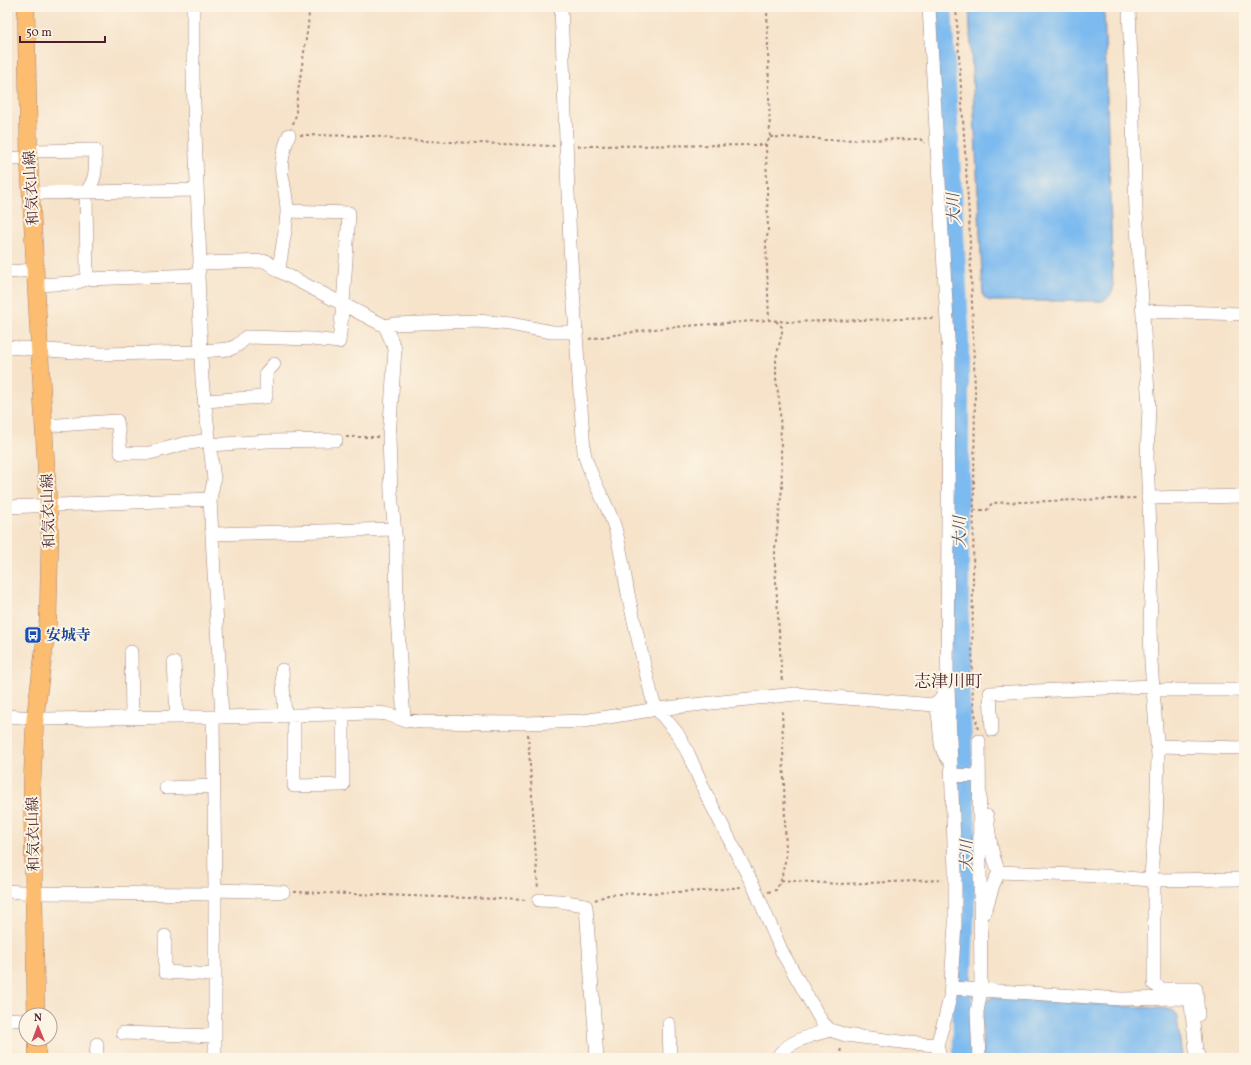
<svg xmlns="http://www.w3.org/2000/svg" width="1251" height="1065" viewBox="0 0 1251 1065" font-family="Vollkorn,'Noto Serif JP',serif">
	<rect width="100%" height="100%" fill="#fcf5e5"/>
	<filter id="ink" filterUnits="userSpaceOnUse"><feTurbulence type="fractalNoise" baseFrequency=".025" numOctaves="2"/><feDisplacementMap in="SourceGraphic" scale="8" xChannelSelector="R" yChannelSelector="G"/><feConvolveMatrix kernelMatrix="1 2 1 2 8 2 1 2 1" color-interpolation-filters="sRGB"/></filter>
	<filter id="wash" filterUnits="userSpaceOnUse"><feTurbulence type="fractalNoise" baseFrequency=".012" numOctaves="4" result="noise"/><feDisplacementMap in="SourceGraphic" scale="16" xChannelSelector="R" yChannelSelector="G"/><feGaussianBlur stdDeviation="0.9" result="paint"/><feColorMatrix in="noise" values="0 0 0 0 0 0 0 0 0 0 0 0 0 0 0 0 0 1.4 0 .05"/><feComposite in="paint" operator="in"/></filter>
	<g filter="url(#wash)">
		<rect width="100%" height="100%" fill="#f6e3ca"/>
		<path fill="#7bbaef" stroke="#626c8d" d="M969,7H1104L1113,290C1111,296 1107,299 1102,301H990L985,298L983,296Z
			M993,997L1169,1009L1173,1011L1177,1017L1182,1058H983L982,1011L985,1001Z"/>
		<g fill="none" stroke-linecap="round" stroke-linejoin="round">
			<path stroke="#7bbaef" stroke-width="20" d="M942,7L959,327V674L967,854L962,976L963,1058"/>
		</g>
	</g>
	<g filter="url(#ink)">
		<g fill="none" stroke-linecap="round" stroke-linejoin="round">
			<defs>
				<path id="minor" d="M193,7V77L200,263L198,275L202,380L214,480L210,499L222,717
					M561,7L570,245L584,452C590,479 607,502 615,528C621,550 624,572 628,594C636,630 644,666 653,701L657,709L677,733L688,753L706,794L754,887L782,952L822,1022L830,1030L846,1035L909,1043L937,1045
					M929,7L949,356L947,682L941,699L935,705
					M1129,7L1136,211L1149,407L1147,458L1152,577L1150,623L1151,662L1158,756L1156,824L1153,845L1151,880
					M29,151L95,150C95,168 98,177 86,192L87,279
					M7,158L29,159
					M31,193L197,190
					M200,263L266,261L279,271L385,326L394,324L477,321L510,324L552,332H577
					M279,271C281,251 286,231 287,212C287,199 284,187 282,175C280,161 284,148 289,135
					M7,272L35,270
					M36,285L74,283L87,279L198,275
					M1143,311L1244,314
					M385,326L395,349L389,438L391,493L396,543L397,617L404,720
					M7,347L102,354L202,352C222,346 230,356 246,337L312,339L339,342L343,305L349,213L287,211
					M204,401L266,397V373L274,364
					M44,426L117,421L121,453H150L183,444L209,440
					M210,445L268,441L336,440
					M1148,498L1244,496
					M7,507L210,499
					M212,534L395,529
					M131,652L132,718
					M174,663L177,717
					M282,670L285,716
					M1154,690H1244
					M294,715V786L343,785V714
					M7,716L47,719L177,717H222L374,713L387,714L404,720L422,722L527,723L584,721L657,709L795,694L935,705C944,722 934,748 951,762
					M213,717L215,890V1058
					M992,730L990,693L1154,686
					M1158,746L1244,748
					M951,775L979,776
					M166,788L214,786
					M999,872L1102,876L1151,880L1244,879
					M1154,880V984L1162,989H1196L1198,1015
					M215,890L283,892
					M7,891L34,893L215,894
					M539,900L559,901L585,905L586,907L597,1058
					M985,912L993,885L999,872C991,854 989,835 987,816
					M165,936V972L215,975
					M952,988L1121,999L1183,998L1188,1000L1191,1004L1196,1050L1199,1058
					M7,1019L26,1020
					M669,1024L670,1058
					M123,1033L215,1036
					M96,1058L97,1044
					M777,1058C787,1041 812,1035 830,1030
					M940,1058L937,1045L945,1018L950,997L955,925V870L948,687
					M979,1058L977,1012L981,990L979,741"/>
				<path id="major" d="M26,7L29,159L50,537L48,620L35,718L32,785L36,1015
					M37,1039V1058"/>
			</defs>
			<use href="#minor" stroke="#a0817a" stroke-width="14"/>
			<use href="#major" stroke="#a0817a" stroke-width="18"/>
			<path stroke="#a0817a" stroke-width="2" stroke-dasharray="3 3" stroke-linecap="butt" d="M767,7L770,137L766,145L768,232L766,242L769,320
				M956,7L969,216L975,391L972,672L973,702L978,730
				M293,124L296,115V105L308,26L309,13L307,7
				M300,135L374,136L399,140L555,146
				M770,137L815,138L823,140L920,139L925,143
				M578,146L766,145
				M776,321L782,327V332L776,359V378L780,407L782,488L775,549V565L782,683
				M589,339L653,329L699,325L769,320L789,322L935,318
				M346,437H378
				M974,510H987L992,503L1137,498
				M528,734L538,889
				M781,880L840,884L943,880
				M294,892L527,900
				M768,892L776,890L781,880L786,857L782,708
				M595,900L608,895L618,894L705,891L741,887
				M840,1058L841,1045"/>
			<use href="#minor" stroke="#fff" stroke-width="13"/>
			<use href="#major" stroke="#fcbd6f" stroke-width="17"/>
		</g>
	</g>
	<defs>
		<symbol id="bus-square" viewBox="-11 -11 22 22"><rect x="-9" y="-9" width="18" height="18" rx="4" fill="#1a4fb4" stroke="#fcf5e5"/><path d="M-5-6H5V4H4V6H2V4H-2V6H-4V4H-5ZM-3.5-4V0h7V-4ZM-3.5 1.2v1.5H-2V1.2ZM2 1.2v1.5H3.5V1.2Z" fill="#fff"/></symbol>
	</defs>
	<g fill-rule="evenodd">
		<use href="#bus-square" x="23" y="625" width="20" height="20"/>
	</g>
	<g text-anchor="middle" stroke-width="4" stroke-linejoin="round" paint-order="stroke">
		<g font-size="15" fill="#4a1f2b" stroke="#fcf5e5">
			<text transform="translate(31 188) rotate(-93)" y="5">和気衣山線</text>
			<text transform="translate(48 511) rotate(-92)" y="5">和気衣山線</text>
			<text transform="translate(33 834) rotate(-91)" y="5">和気衣山線</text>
		</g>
		<g font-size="15" font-weight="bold" fill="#164399" stroke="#fcf5e5" text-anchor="start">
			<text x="46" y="640">安城寺</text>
		</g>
		<g font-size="16" font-style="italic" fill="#594e66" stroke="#fcf5e5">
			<text transform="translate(953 209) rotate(-93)" y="6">大川</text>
			<text transform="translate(959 532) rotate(-90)" y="6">大川</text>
			<text transform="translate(966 856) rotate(-90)" y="6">大川</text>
		</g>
		<g font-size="17" fill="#4a1f2b" stroke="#fcf5e5">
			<text x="948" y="687">志津川町</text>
		</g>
	</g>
	<rect width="1251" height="1065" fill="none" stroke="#fcf5e5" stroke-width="24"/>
	<g transform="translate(38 1027) rotate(359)"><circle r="19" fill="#fcf5e5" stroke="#b59f9b"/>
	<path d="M0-3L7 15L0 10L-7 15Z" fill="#d1495b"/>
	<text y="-6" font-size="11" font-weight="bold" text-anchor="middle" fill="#4a1f2b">N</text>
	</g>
	<path d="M20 36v6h85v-6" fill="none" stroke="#4a1f2b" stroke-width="2"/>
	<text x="26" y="36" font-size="12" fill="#4a1f2b" stroke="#fcf5e5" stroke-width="3" paint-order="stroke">50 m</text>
</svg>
